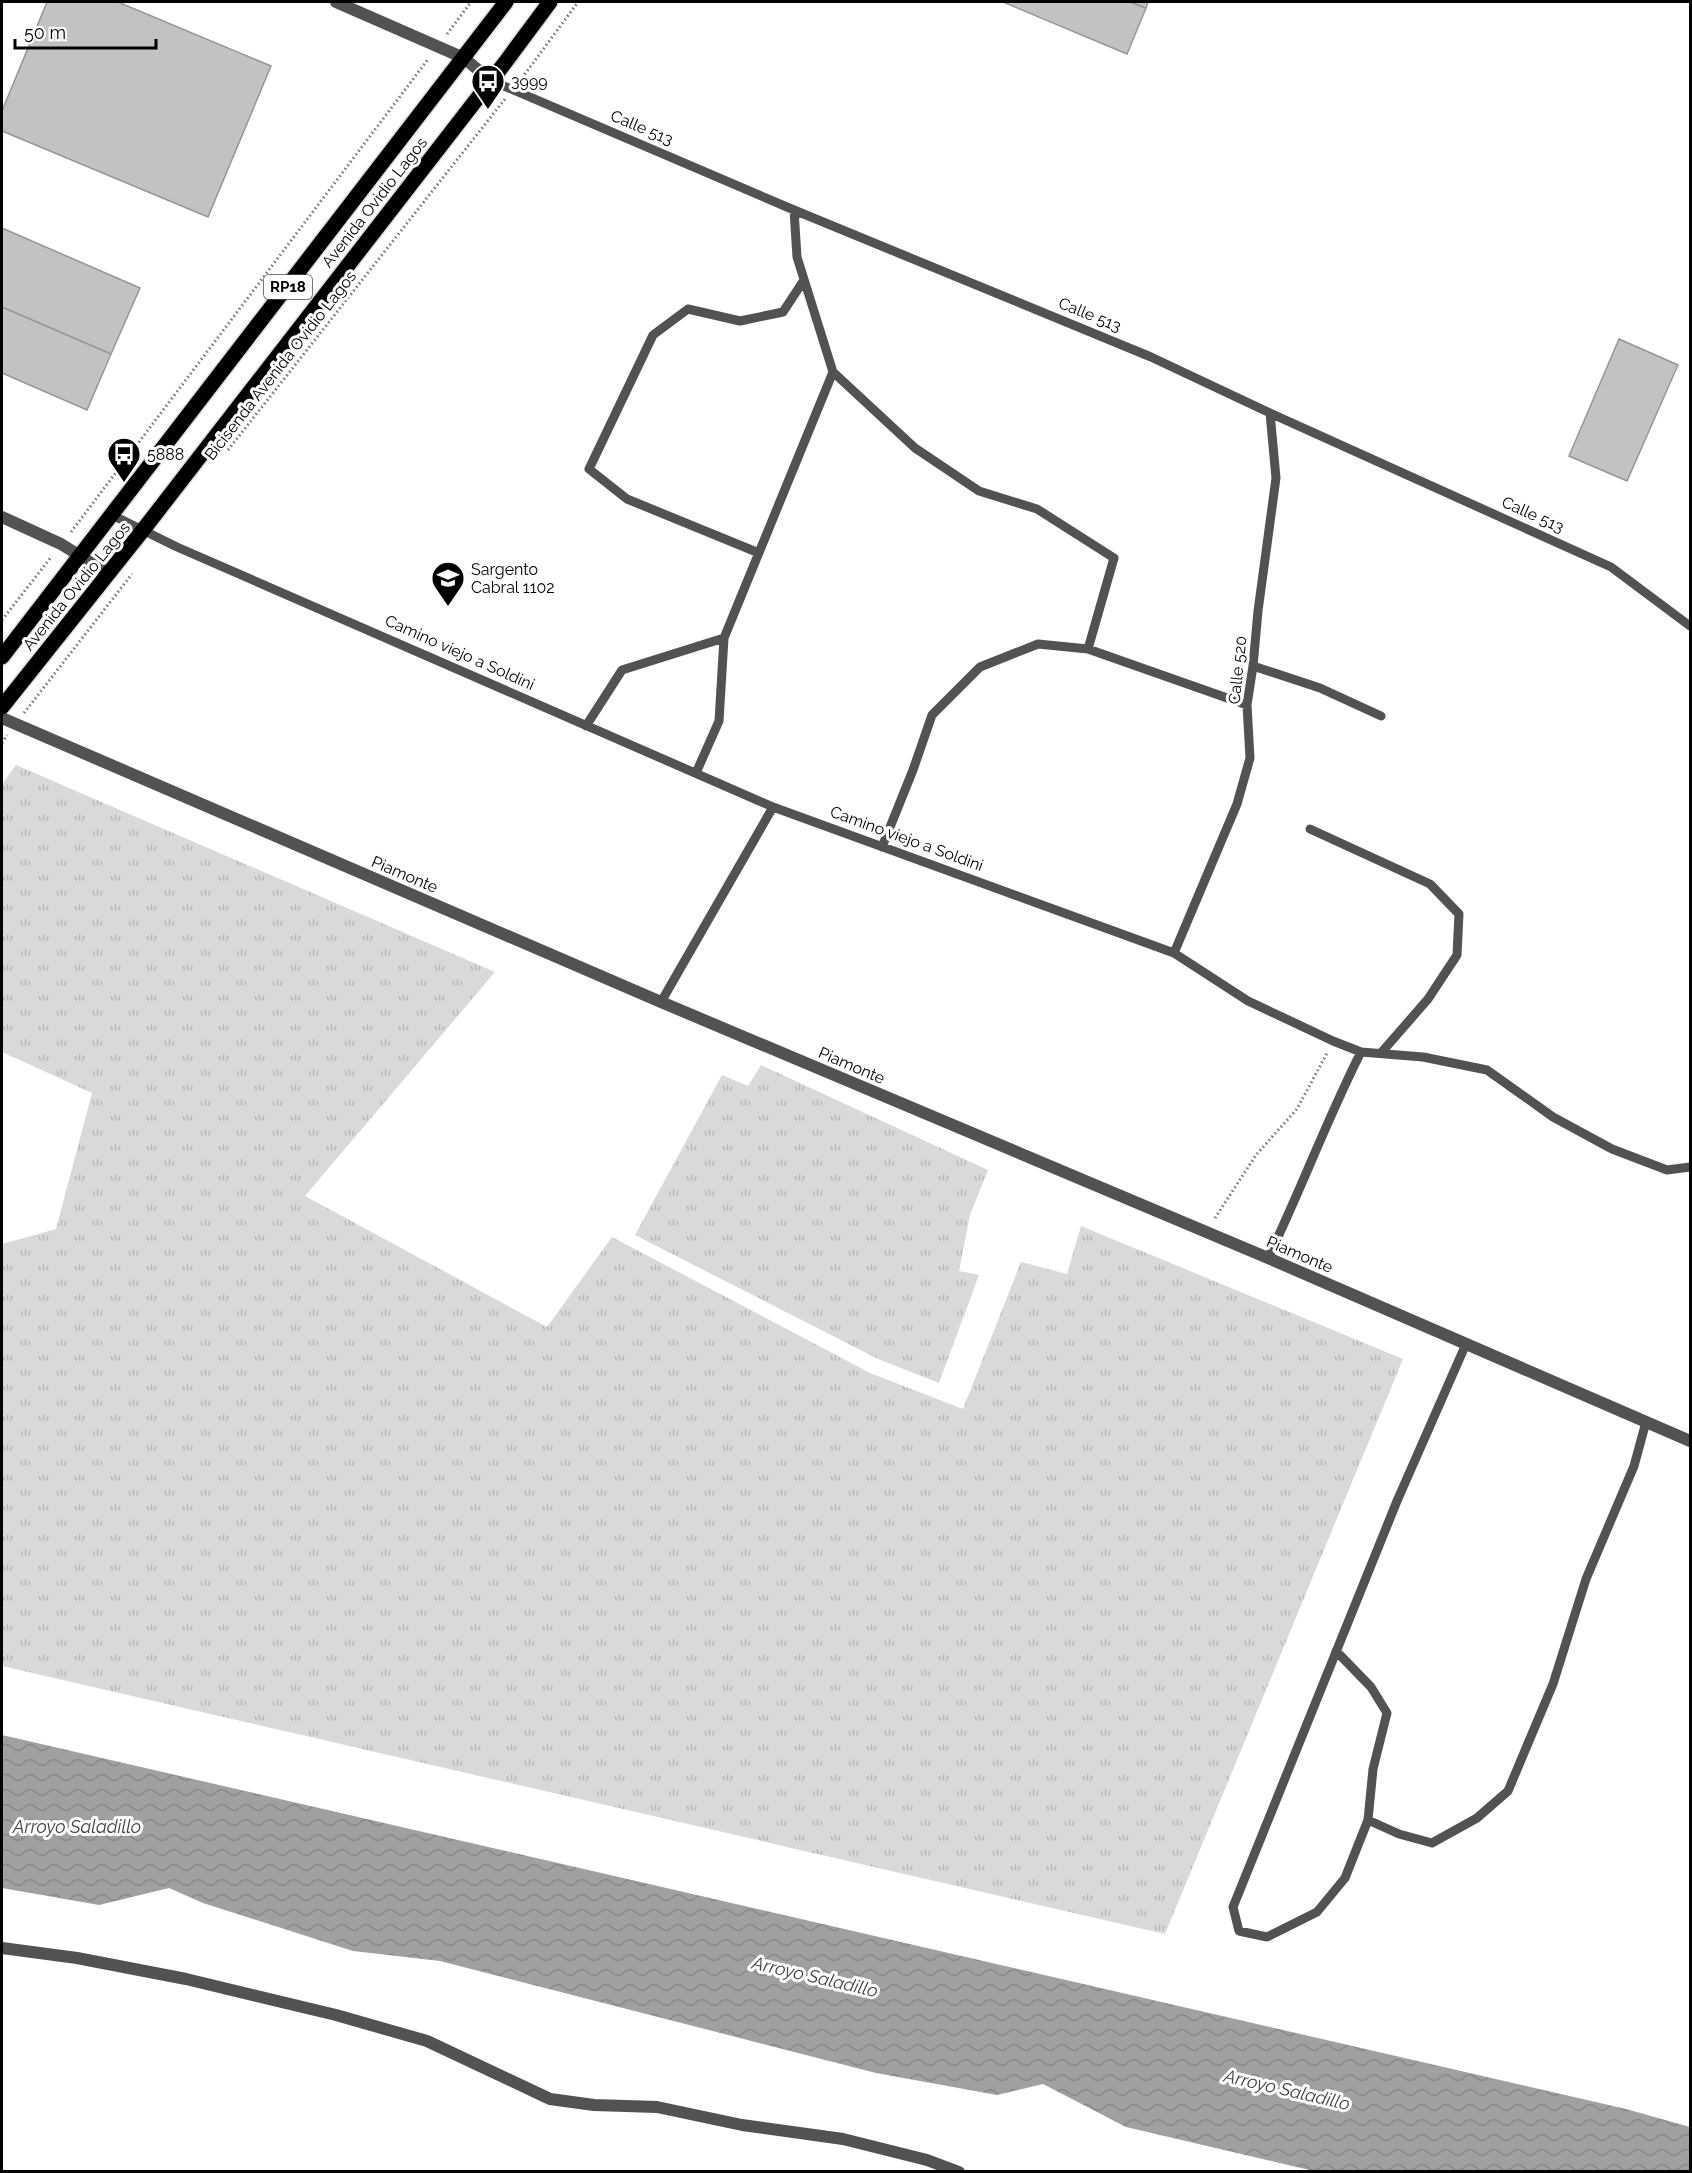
<svg xmlns="http://www.w3.org/2000/svg" width="1692" height="2173" viewBox="0 0 1692 2173" font-family="Raleway,sans-serif">
	<defs>
		<pattern id="grass-tufts" width="24" height="20" patternUnits="userSpaceOnUse" patternTransform="scale(1.5)"><rect width="24" height="20" fill="#d9d9d9"/><path d="M3 7l-1-3M5 7V3M7 7l1-3M15 17l-1-3M17 17v-4M19 17l1-3" fill="none" stroke="#b8b8b8"/></pattern>
		<pattern id="water-waves" width="16" height="10" patternUnits="userSpaceOnUse" patternTransform="scale(1.5)"><rect width="16" height="10" fill="#a0a0a0"/><path d="M0 5q4-4 8 0t8 0" fill="none" stroke="#888"/></pattern>
	</defs>
	<rect width="100%" height="100%" fill="#fff"/>
	<path fill="url(#grass-tufts)" d="M16,765L495,972L305,1196L547,1327L612,1237L870,1373L963,1409L1021,1262L1067,1274L1081,1226L1403,1359L1165,1934L2,1666V1244L56,1229L92,1093L2,1052V784Z
		M761,1065L988,1170L970,1215L959,1271L979,1275L939,1383L878,1359L635,1235L722,1075L748,1086Z"/>
	<path fill="url(#water-waves)" d="M2,1735L1626,2109L1690,2127V2171H1314L1126,2127L1043,2084L997,2095L876,2073L440,1961L353,1951L203,1903L169,1888L99,1905L2,1888Z"/>
	<path fill="#c2c2c2" stroke="#969696" stroke-width="1.5" d="M47,2H118L271,66L208,217L2,131V111Z
		M1003,2H1130L1146,8L1127,54Z
		M1130,2H1148L1146,8Z
		M2,228L140,288L111,354L2,307Z
		M2,307L111,354L87,410L2,373Z
		M1619,339L1678,365L1627,481L1569,456Z"/>
	<g fill="none" stroke-linecap="round" stroke-linejoin="round">
		<defs>
			<path id="primary" d="M2,657L506,2
				M2,707L143,530L507,60L550,2"/>
		</defs>
		<use href="#primary" stroke="#dbdbdb" stroke-width="18"/>
		<path stroke="#747474" stroke-width="3" stroke-dasharray="1.5 3" stroke-linecap="butt" d="M447,34L471,2
			M522,78L578,2
			M228,450L505,99
			M71,532L429,58
			M2,620L52,556
			M24,713L132,574
			M2,743L7,735
			M1215,1218L1256,1155L1297,1109L1327,1053"/>
		<path stroke="#525252" stroke-width="9" d="M490,80L794,210L1151,357L1270,413L1611,567L1690,626
			M833,372L915,448L979,491L1037,509L1114,558L1088,649
			M112,515L177,547L773,807L1174,953L1248,1001L1333,1041L1361,1052L1423,1057L1487,1070L1553,1117L1612,1149L1667,1170L1690,1167
			M759,553L627,499L589,469L653,335L688,309L740,321L783,312L804,280
			M1253,666L1320,688L1381,716
			M586,726L622,670L724,638L833,372L797,257L794,210
			M696,773L719,721L724,638
			M1310,829L1430,884L1459,914L1457,955L1428,999L1381,1053
			M882,847L913,770L932,715L980,667L1038,644L1088,649L1247,705
			M1174,953L1237,804L1250,758L1247,705L1253,666L1258,611L1276,478L1270,413
			M661,1002L773,807
			M1268,1258C1301,1190 1327,1119 1361,1052
			M1336,1651L1371,1687L1387,1713L1373,1769L1368,1820L1345,1878L1317,1912L1267,1937L1239,1931L1233,1907L1397,1501L1466,1344
			M1368,1820L1399,1834L1432,1843L1477,1818L1508,1791L1553,1684L1586,1579L1634,1466L1646,1422"/>
		<path stroke="#525252" stroke-width="12" d="M336,2L464,58L490,80
			M2,517L61,544L109,574
			M2,718L661,1002L1268,1258L1690,1441
			M2,1948L77,1958L186,1979L336,2015L427,2041L550,2099L594,2105L657,2107L742,2125L843,2139L927,2160L959,2172"/>
		<use href="#primary" stroke="#000" stroke-width="15"/>
	</g>
	<defs>
		<symbol id="bus-pin" viewBox="-11 -11 22 30"><path d="M0 17L-7.5 6A9.5 9.5 0 1 1 7.5 6Z" fill="#000" stroke="#fff"/><path d="M-5-6H5V4H4V6H2V4H-2V6H-4V4H-5ZM-3.5-4V0h7V-4ZM-3.5 1.2v1.5H-2V1.2ZM2 1.2v1.5H3.5V1.2Z" fill="#fff"/></symbol>
		<symbol id="school-pin" viewBox="-11 -11 22 30"><path d="M0 17L-7.5 6A9.5 9.5 0 1 1 7.5 6Z" fill="#000" stroke="#fff"/><path d="M0-5L7-2L0 1L-7-2ZM-4 1L0 2.5L4 1V4Q0 6-4 4Z" fill="#fff"/></symbol>
	</defs>
	<g fill-rule="evenodd">
		<use href="#bus-pin" x="469" y="62" width="38" height="52"/>
		<use href="#bus-pin" x="105" y="435" width="38" height="52"/>
		<use href="#school-pin" x="429" y="559" width="38" height="52"/>
	</g>
	<g text-anchor="middle" stroke-width="6" stroke-linejoin="round" paint-order="stroke">
		<rect fill="#fff" stroke="#4c4c4c" stroke-width="1.5" x="264" y="275" width="48" height="24" rx="4.5"/>
		<g font-size="15" font-weight="bold" fill="#000">
			<text x="288" y="292">RP18</text>
		</g>
		<g font-size="16" fill="#000" stroke="#fff" text-anchor="start">
			<text x="511" y="87">3999</text>
			<text x="147" y="460">5888</text>
			<text x="471" y="575">Sargento<tspan x="471" dy="18">Cabral 1102</tspan></text>
		</g>
		<g font-size="16" fill="#000" stroke="#fff">
			<text transform="translate(642 127) rotate(23)" y="6">Calle 513</text>
			<text transform="translate(374 202) rotate(-52)" y="6">Avenida Ovidio Lagos</text>
			<text transform="translate(1090 314) rotate(22)" y="6">Calle 513</text>
			<text transform="translate(280 365) rotate(-52)" y="6">Bicisenda Avenida Ovidio Lagos</text>
			<text transform="translate(1533 514) rotate(24)" y="6">Calle 513</text>
			<text transform="translate(76 586) rotate(-51)" y="6">Avenida Ovidio Lagos</text>
			<text transform="translate(460 652) rotate(24)" y="6">Camino viejo a Soldini</text>
			<text transform="translate(1237 670) rotate(-84)" y="6">Calle 520</text>
			<text transform="translate(907 838) rotate(20)" y="6">Camino viejo a Soldini</text>
			<text transform="translate(405 874) rotate(23)" y="6">Piamonte</text>
			<text transform="translate(852 1065) rotate(23)" y="6">Piamonte</text>
			<text transform="translate(1300 1254) rotate(23)" y="6">Piamonte</text>
		</g>
		<g font-size="18" font-style="italic" fill="#414141" stroke="#fff">
			<text x="77" y="1833">Arroyo Saladillo</text>
			<text transform="translate(815 1977) rotate(13)" y="6">Arroyo Saladillo</text>
			<text transform="translate(1287 2090) rotate(13)" y="6">Arroyo Saladillo</text>
		</g>
	</g>
	<rect width="1692" height="2173" fill="none" stroke="#000000" stroke-width="6"/>
	<path d="M15 39v9h141v-9" fill="none" stroke="#000000" stroke-width="3"/>
	<text x="24" y="39" font-size="18" fill="#000000" stroke="#ffffff" stroke-width="4.5" paint-order="stroke">50 m</text>
</svg>
